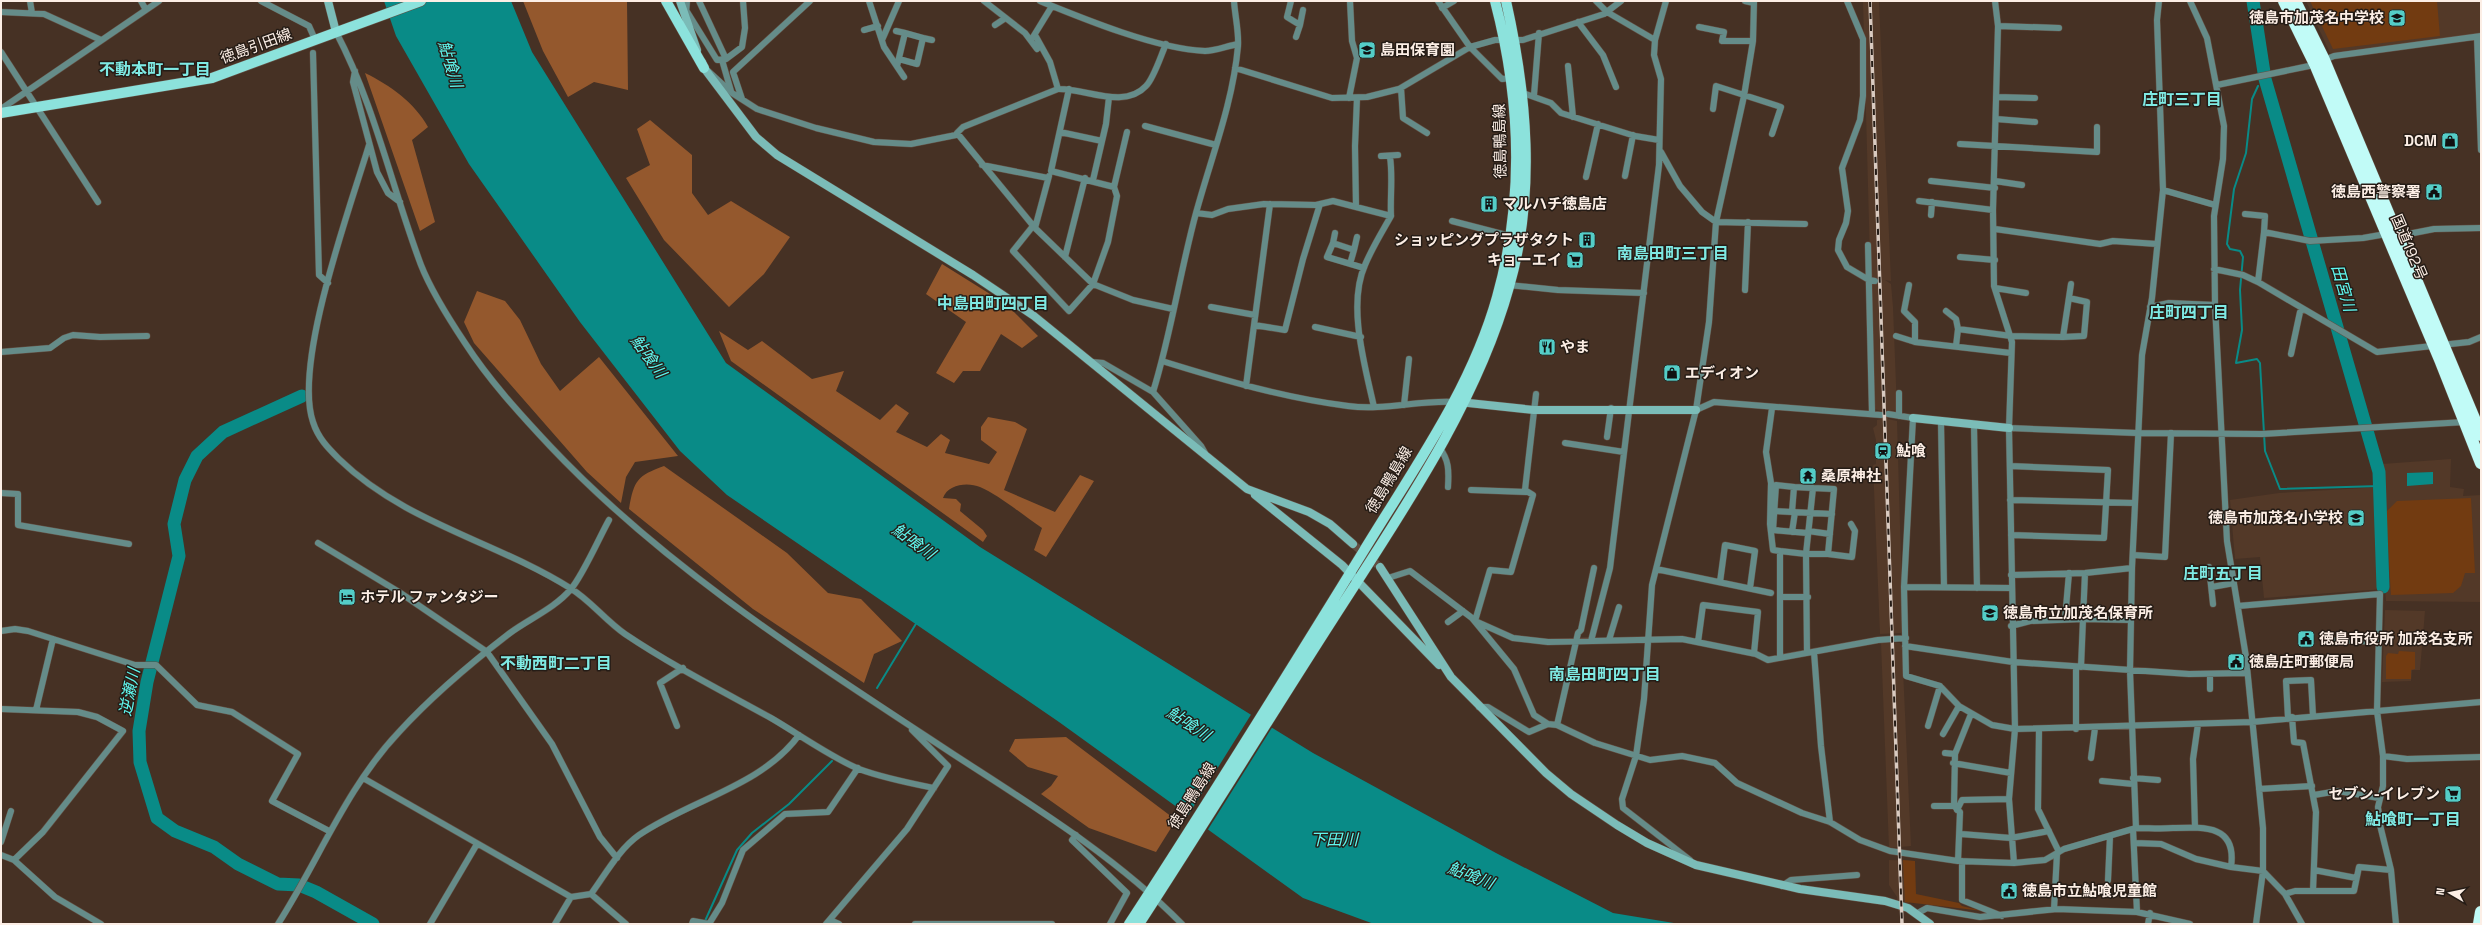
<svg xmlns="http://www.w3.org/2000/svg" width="2482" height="925" viewBox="0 0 2482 925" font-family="'Space Grotesk','Noto Sans JP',sans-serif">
	<rect width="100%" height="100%" fill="#463124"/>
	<path fill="#533928" d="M1863,1H1879L1891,281L1885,280L1891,284L1893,307L1897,410L1888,411V419L1897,421L1903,631L1901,633L1880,634L1873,465L1876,464V440L1873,428L1877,425V420L1881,419V411L1874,409Z
		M2306,1H2481V34L2330,53Z
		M2451,459L2450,487L2464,489L2463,496L2481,495V602L2386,601L2385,589L2264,598L2260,557L2235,559L2230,500L2279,493L2382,487V464Z
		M2385,610L2425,611L2420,670H2412L2411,681L2382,682Z
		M1881,643H1900L1902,647L1911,846L1889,848Z
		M1889,860L1915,861L1909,904L1905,903V912L1898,911L1897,897L1889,885Z"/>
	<path fill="#723b11" d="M2310,1H2437L2440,36L2333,49Z
		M2471,498L2475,573H2465L2461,586L2453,593L2391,595L2386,512L2397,501Z
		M2399,651L2415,652V669L2411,670V679H2386V656L2388,653L2398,654Z
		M1903,860L1915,861L1916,894L1959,903L1962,906L1983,911L1905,902Z"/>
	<path fill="#94582d" d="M523,1H627L628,90L594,82L568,97L543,51Z
		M365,73C390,85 415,103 428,127L412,140L435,222L420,231Z
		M650,120L692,155V193L708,215L731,201L790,237L764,274L729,307L664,240L626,178L650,165L637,129Z
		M942,264L1006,304L1038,336L1022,348L1001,334L980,371H963L954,383L936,373L966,322L926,294Z
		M477,291L505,301L520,320L541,364L560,391L599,357L678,456L635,462L626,477L621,503L587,472L474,343L464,322Z
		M719,331L748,350L762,341L812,379L844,371L836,391L880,420L896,404L909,413L896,432L927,447L941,434L950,440L945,453L989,464L997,452L981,440V427L988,417L1015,422L1027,429L1004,490L1055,512L1080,475L1094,481L1046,557L1034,550L1042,528C1024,516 999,495 980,487C968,482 948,484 943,498L956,499L961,504L960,511L983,530L987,536L983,542L731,361Z
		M664,466L787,553L828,593L861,599L902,641L874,654L864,683L753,609L629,509C634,480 637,476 664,466Z
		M1066,737L1176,820L1156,852L1089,828L1041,794L1051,786L1058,776L1028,767L1009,751L1015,739Z"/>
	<path fill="#098b87" d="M384,1H511L532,52L726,363L980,547L1313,753L1496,853L1613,913L1680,924H1374L1303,898L1059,722L727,495L680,451L580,322L469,164L396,36Z
		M2433,472V484L2407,486V473Z"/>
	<path fill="#463124" d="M1252,713L1273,726L1207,831L1187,817Z"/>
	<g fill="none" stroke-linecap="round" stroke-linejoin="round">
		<path stroke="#098b87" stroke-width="2" d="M2262,81L2265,79
			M2258,86L2252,99L2246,153L2234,189L2228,236L2227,244L2230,249L2240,251L2243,257L2240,290L2242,330L2236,363L2257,359L2260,363L2265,451L2280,489L2380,486
			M877,688L917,622
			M705,921L737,850L752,833L789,804L832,761"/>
		<path stroke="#098b87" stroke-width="13" d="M2253,1L2265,79L2379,472L2383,587
			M302,396L223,432L197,456L185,480L174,524L179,556L147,682L139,731L140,762L157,818L175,831L214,847L238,864L278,884L299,885L316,892L373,924"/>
		<path stroke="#614d41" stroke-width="8" stroke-dasharray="8 4" stroke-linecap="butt" d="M1353,544L1380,567"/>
		<defs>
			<path id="street" d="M30,1L32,13
				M141,1L146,10
				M261,1L309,26L313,35
				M869,1L884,47L904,77
				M984,1L1025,33L1037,49
				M1040,1C1084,19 1157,49 1205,51C1215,51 1227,46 1238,44
				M1291,1L1287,17L1300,25L1296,37
				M1438,1L1470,47L1502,79L1512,78
				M1596,1L1607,12L1655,40L1666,1
				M1745,1L1754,3
				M1847,1L1863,39V96L1860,120L1842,168L1848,211L1846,223L1839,240L1838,250L1847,267L1869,280L1875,281
				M1995,1L1998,26L1993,210L1994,286L2012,342L2009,428L2015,729L2009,799L2014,863
				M2190,1L2207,38L2224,126L2223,159L2214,216L2215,305L2227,541L2246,657L2263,828V871L2256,924
				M1442,8L1454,1
				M686,10L717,60L726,59L699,1
				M1,12L44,14L101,40
				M686,13L687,1
				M1578,22L1603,55L1616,87
				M995,25L1004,19
				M1300,25L1303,10
				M1998,26L2059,28
				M1699,27L1724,32L1722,41H1753
				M864,30L878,26
				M896,31L905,33
				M336,32C375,106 392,188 421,265C430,288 451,322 465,343C489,380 519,413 550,446C666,569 812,661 953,754C1033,806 1115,856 1182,924
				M1035,35L1050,62L1058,89L963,127L957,133L1035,228L1093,284L1133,300L1173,309
				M1033,37L1052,6
				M2477,37L2481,150
				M923,38L932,40
				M882,40L899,1
				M1,52L98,202
				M313,53L319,275L328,283
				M726,59L742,47L745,28L743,1
				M722,60L731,91
				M897,66L905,33L923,38L917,64L899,59
				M1568,66L1573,117
				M1235,68L1332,98L1367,97L1399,89L1470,47L1495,40H1523L1604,14L1621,1
				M707,70L732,93L757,109L816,128L874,142L911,144L956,135
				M355,71L353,82L377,172L388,193L400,202
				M2217,85L2309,66L2334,56L2481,36
				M1401,88L1403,118L1427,133
				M1058,89C1085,88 1124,110 1146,86C1154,78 1161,55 1166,44
				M1069,89L1051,171L1114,187
				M1523,93L1551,103L1561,113L1635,136L1659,140
				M1534,95L1539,33
				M1996,97L2035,98
				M1349,98L1357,58L1352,41L1350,1
				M1357,98L1355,146L1356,207L1391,216C1390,196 1393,177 1390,157
				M742,99L733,72L810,1
				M1,109L159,1
				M1713,109L1716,86L1781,107L1772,134
				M1996,119L2035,122
				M1145,126L1216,145
				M1060,132L1102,141
				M1960,144L2097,152V127
				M369,145C350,208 293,363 313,422C318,438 328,448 339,459C405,523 495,541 570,588C590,600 605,620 625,634C671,665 722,691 771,718C797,733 832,758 859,769C883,778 909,783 934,788
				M1661,152L1680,186L1702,212L1716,222L1805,224
				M1381,156L1398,155
				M982,165L1048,178
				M1625,176L1633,135
				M1586,177L1598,124
				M1093,180L1106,124L1109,97
				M1931,181L1995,188
				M1995,181L2022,185
				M2163,190L2215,205
				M1919,201L1993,210
				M1196,213L1212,215L1228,209L1264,204L1316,205L1333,201L1356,207
				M2245,214L2265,216L2264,232
				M1931,215L1932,202
				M1452,221L1510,236
				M1033,226L1013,251L1069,311L1093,284L1108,242L1117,196L1114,187L1127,132
				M1035,228L1049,176
				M1995,229L2100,244L2113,241L2157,244
				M2398,236L2434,229L2481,228
				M1333,243L1335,233
				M1868,245L1872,413
				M1354,250L1357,237
				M1065,257L1085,178
				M1960,257L1995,260
				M1350,264L1354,250L1333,243L1327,257L1364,268
				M2214,269L2243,275L2258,282L2377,352L2469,342L2481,337
				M2258,282L2264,232L2310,241L2363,238L2386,234
				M1508,285L1558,290L1644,293
				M1909,285L1904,311L1915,322V342L2011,353
				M1995,288L2026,293
				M1745,290L1748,222
				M1211,307L1255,315
				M2150,307L2169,303L2215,305
				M1946,311L1956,319L1958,329L2011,336L2063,337L2071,284
				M1254,325L1285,330L1303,259L1320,204
				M1315,327L1361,337
				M1896,336L1915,342
				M2063,337L2084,336L2087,302L2069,298
				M1956,346L1958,329
				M1,352L50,348L64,338L73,335L100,337L147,336
				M2291,354L2300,312L2303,309
				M1162,361C1223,380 1285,398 1348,406C1384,411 1418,400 1454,402
				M1091,362L1103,363L1153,392C1171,334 1180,272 1196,213C1211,158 1233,103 1238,46C1239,32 1235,16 1234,1
				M1246,386L1270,204
				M1153,392L1201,446L1205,453
				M1536,394L1525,490L1533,495L1511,572L1490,570L1475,621L1513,638L1548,642L1682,639L1756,654L1768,660L1878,640L1906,638
				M1404,405L1409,359
				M1374,407C1365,366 1347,305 1365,265C1372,248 1382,232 1391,216
				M1772,408L1766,452L1771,483L1770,524L1773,550L1780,551
				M1696,410L1714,402L1881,415
				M1888,414L1913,418L1904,587L1906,676L1940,686L1959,706L1992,725L2015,729L2252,722L2481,702
				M1899,416V393
				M1941,422L1944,587
				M1974,426L1977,588
				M2009,428L2137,433L2262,434L2465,422
				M1607,437L1611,408
				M1565,443L1624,452
				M1439,447C1449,460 1449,470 1448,487
				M2010,466L2108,470L2104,538L2011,535
				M1794,487L1813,488
				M1471,490L1526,492
				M1,493L18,494V525L129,544
				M2010,500L2134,503
				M1775,511L1792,512
				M1808,531L1830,534
				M1792,532L1795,512
				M1807,533L1773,530L1776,485L1794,487L1792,512L1832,514
				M318,543L399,592L487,652L552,744L600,837L617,858
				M1828,554L1852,557L1855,531L1851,524
				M2133,555L2165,557L2171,433
				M2209,567L2213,604
				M1656,569L1771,593
				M2085,573L2083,619L2131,620
				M2011,575L2085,573L2132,568
				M1388,578L1410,571L1472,618L1514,669L1534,715L1548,724L1557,725L1595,743L1650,760L1682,756L1715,763L1737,783L1802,813L1830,822L1860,840L1890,851L1958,861L2014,863L2045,860L2064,849L2136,828L2130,671L2132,568L2142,355L2152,298L2163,190L2157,20L2159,1
				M1720,582L1725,545L1755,551L1750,588
				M1904,587L2011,588
				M2212,587L2234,583
				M1782,597H1808
				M2238,606L2380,594L2377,711L2383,756V786L2378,807L2380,825L2391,870L2396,924
				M2065,619L2069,573
				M1448,622L1463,611
				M2011,626L2030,621L2083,619L2081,667
				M1,631L15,629L28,631L135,665H156L197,705L232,712L298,754L272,801L329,831
				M1609,640L1619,607
				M2336,640L2378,642
				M1591,641L1610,568L1659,165L1661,79L1654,55L1655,40
				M1698,642L1703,605L1758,612L1754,653
				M1905,646L2013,662L2189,674L2247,673
				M1814,652L1821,746L1830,822
				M1780,657V551L1806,554L1813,488L1834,489L1828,554H1806L1807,653
				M2210,689V674
				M1479,707H1488L1529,732L1548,724
				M1,709L78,712L97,717L123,731L43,832L14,860
				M36,710L53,639
				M2292,717L2294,742L2303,743L2316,812L2313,891
				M2288,718L2286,681L2311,680L2313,716
				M1557,725L1578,633L1581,630L1594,568
				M677,726L660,683L683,668
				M1928,726L1940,686
				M2076,729V667
				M2039,730L2038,809L2059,852
				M1943,734L1959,706
				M1945,753L1955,754
				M2383,756L2407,759L2481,757
				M2091,758L2095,728
				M1953,763L2011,773
				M363,778L571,897L591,894L626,924
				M2133,778L2158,780
				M2102,781L2133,784
				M2259,789L2312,786
				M2314,795L2338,791L2379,798
				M1934,806H1954
				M1957,810L1962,800L2009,799
				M2195,827L2193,759L2198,724
				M2136,828C2149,828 2161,829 2173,828C2205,827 2237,825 2231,867L2263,871L2285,894L2302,924
				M1961,834L2011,838L2049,831
				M1076,835L1072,840L1127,893L1110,924
				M1,842L11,811
				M2135,843L2161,844L2196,859L2231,867
				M1,855L14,860L55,897L101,924
				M1690,860L1623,808L1622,799L1636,756L1644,699L1652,585L1696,410L1709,322L1716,222L1744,96L1753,41L1754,1
				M1958,861L1960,812L1954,806L1955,754L1971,714
				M1962,861V900L2002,916
				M2314,870L2356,878
				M2108,880L2110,836
				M1782,886L1791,880L1857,875
				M591,894C605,875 619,849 639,835C690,800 762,786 799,735
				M2285,894L2295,891H2354L2359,867L2391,870
				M2054,909L2057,854
				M2137,912L2190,924
				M1916,914L1927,908L1980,917L2057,909L2137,912L2133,829
				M830,920L839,924
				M278,924C319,860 346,788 399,732C432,696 471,663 510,633C529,619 555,608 571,589C583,575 599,538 609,520
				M430,924L477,844
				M555,924L571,897
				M692,924L693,921L709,924L722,903L743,850L785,814L828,812L858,768
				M826,924L907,829L948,766L912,730
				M915,924H1052
				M2148,924L2150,913"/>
			<path id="secondary" d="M328,1L336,32
				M680,1L697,50
				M702,62L704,68L756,137L777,155L973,275L1034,316L1247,489L1309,512L1330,524L1353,544
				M1459,402L1534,410H1696
				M1913,418L2009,428
				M1255,495L1342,565L1439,665
				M1380,567L1451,677L1546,773L1571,794L1617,825L1647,843L1696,865L1800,889L1885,901L1908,908L1930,924"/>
			<path id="primary" d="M666,1L704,68
				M1,113L212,78L421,1
				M1129,924C1209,802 1286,677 1363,552C1412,471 1471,390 1497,297C1525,198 1521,100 1495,1
				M1139,924C1205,823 1268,720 1333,619C1399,516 1476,406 1509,287C1536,193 1527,95 1506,1"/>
			<path id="highway" d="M2284,1L2315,64L2441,362L2481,463
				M2295,1L2324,60L2481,435
				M2479,924L2481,912"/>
		</defs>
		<use href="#street" stroke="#634f43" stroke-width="7"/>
		<use href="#secondary" stroke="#634f43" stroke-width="9"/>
		<use href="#primary" stroke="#634f43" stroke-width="11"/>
		<use href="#highway" stroke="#634f43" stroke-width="13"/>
		<use href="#street" stroke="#658c89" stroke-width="6"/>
		<use href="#secondary" stroke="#7bbcb8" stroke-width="8"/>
		<use href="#primary" stroke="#8ce2dc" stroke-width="10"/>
		<use href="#highway" stroke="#c1fbf7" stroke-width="12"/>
		<defs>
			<path id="rail" d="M1870,1L1902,924"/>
		</defs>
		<use href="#rail" stroke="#dacbc1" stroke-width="3.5"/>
		<use href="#rail" stroke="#251c16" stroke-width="2" stroke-dasharray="6" stroke-linecap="butt"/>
	</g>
	<defs>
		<symbol id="school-square" viewBox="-11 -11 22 22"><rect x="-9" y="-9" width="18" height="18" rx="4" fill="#54cdc7" stroke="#251c16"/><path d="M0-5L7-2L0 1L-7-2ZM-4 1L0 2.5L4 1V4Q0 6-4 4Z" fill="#111"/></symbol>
		<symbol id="shop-square" viewBox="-11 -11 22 22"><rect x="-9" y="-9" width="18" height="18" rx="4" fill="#54cdc7" stroke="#251c16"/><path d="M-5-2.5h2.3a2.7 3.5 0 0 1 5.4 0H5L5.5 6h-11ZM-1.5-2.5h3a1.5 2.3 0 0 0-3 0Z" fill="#111"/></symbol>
		<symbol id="civic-square" viewBox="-11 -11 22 22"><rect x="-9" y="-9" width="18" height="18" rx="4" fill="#54cdc7" stroke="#251c16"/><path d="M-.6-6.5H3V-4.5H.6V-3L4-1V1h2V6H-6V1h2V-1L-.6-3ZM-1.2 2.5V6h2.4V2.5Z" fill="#111"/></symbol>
		<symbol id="building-square" viewBox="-11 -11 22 22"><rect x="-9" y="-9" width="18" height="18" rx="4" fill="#54cdc7" stroke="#251c16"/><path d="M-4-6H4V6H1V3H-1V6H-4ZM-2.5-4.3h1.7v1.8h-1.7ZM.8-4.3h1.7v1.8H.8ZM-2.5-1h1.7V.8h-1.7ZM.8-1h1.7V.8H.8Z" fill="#111"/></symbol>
		<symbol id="supermarket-square" viewBox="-11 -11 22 22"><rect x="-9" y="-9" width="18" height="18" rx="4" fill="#54cdc7" stroke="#251c16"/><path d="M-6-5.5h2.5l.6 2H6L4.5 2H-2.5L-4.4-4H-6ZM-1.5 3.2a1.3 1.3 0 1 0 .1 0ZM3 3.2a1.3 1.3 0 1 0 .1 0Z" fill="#111"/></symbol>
		<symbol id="restaurant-square" viewBox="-11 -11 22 22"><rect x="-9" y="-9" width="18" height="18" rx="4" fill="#54cdc7" stroke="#251c16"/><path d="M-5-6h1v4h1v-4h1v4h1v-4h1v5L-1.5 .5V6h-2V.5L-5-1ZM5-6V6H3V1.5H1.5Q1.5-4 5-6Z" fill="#111"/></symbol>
		<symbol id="station-square" viewBox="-11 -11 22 22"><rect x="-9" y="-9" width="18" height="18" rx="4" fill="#54cdc7" stroke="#251c16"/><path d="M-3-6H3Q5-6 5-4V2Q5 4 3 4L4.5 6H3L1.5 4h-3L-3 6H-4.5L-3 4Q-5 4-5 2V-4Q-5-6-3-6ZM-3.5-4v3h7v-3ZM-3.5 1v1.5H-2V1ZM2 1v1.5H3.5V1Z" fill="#111"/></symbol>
		<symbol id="temple-square" viewBox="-11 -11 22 22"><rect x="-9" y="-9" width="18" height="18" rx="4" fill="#54cdc7" stroke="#251c16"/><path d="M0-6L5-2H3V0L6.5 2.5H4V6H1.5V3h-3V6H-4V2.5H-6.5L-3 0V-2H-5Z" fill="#111"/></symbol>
		<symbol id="hotel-square" viewBox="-11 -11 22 22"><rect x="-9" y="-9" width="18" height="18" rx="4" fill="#54cdc7" stroke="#251c16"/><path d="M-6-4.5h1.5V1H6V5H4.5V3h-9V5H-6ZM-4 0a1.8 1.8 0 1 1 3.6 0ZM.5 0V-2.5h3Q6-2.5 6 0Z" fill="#111"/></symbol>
	</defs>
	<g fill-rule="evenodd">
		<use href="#school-square" x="2387" y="8" width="20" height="20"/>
		<use href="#school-square" x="1357" y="40" width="20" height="20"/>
		<use href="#shop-square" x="2440" y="131" width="20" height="20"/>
		<use href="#civic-square" x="2424" y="182" width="20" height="20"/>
		<use href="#building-square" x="1479" y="194" width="20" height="20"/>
		<use href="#building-square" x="1577" y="230" width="20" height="20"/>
		<use href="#supermarket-square" x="1565" y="250" width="20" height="20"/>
		<use href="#restaurant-square" x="1537" y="337" width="20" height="20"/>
		<use href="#shop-square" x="1662" y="363" width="20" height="20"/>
		<use href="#station-square" x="1873" y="441" width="20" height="20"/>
		<use href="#temple-square" x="1798" y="466" width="20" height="20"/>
		<use href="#school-square" x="2346" y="508" width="20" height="20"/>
		<use href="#hotel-square" x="337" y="587" width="20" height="20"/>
		<use href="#school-square" x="1980" y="603" width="20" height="20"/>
		<use href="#civic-square" x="2296" y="629" width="20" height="20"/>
		<use href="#civic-square" x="2226" y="652" width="20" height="20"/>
		<use href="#supermarket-square" x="2443" y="784" width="20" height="20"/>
		<use href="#civic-square" x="1999" y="881" width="20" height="20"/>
	</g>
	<g text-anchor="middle" stroke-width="3" stroke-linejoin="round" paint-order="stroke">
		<g font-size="15" font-weight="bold" fill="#fceee5" stroke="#251c16" text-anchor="start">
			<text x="2384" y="23" text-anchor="end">徳島市加茂名中学校</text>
			<text x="1380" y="55">島田保育園</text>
			<text x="2437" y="146" text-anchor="end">DCM</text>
			<text x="2421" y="197" text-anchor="end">徳島西警察署</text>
			<text x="1502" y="209">マルハチ徳島店</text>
			<text x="1574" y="245" text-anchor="end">ショッピングプラザタクト</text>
			<text x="1562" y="265" text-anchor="end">キョーエイ</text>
			<text x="1560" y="352">やま</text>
			<text x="1685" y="378">エディオン</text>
			<text x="1896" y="456">鮎喰</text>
			<text x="1821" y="481">桑原神社</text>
			<text x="2343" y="523" text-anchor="end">徳島市加茂名小学校</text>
			<text x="360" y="602">ホテル ファンタジー</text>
			<text x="2003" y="618">徳島市立加茂名保育所</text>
			<text x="2319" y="644">徳島市役所 加茂名支所</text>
			<text x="2249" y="667">徳島庄町郵便局</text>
			<text x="2440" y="799" text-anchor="end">セブン-イレブン</text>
			<text x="2022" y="896">徳島市立鮎喰児童館</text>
		</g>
		<g font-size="15" fill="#fceee5" stroke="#251c16">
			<text transform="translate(256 46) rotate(-20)" y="5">徳島引田線</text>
			<text transform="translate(1500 141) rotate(-91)" y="5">徳島鴨島線</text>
			<text transform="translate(2409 247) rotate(67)" y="5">国道192号</text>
			<text transform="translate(1389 480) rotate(-59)" y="5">徳島鴨島線</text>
			<text transform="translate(1192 796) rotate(-58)" y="5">徳島鴨島線</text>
		</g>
		<g font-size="16" font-style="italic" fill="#60f8f0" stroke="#251c16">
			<text transform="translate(451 64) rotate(74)" y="6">鮎喰川</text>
			<text transform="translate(2344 288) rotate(74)" y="6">田宮川</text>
			<text transform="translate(649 356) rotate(54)" y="6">鮎喰川</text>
			<text transform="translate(914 541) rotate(36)" y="6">鮎喰川</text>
			<text transform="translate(129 692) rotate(-79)" y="6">逆瀬川</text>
			<text transform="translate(1189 723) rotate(33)" y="6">鮎喰川</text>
			<text x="1334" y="845">下田川</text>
			<text transform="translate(1471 875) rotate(21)" y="6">鮎喰川</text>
		</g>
		<g font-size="16" font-weight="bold" fill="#7feae4" stroke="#251c16">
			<text x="155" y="75">不動本町一丁目</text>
			<text x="2182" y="105">庄町三丁目</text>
			<text x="1673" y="259">南島田町三丁目</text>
			<text x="993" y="309">中島田町四丁目</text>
			<text x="2189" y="318">庄町四丁目</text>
			<text x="2223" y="579">庄町五丁目</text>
			<text x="556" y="669">不動西町二丁目</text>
			<text x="1605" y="680">南島田町四丁目</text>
			<text x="2413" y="825">鮎喰町一丁目</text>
		</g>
	</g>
	<rect width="2482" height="925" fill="none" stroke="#fceee5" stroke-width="4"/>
	<g transform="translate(2450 893) rotate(279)" stroke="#251c16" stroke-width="3" paint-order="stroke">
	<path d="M0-3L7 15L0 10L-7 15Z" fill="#fceee5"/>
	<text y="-6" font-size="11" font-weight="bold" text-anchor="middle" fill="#fceee5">N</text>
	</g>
</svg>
